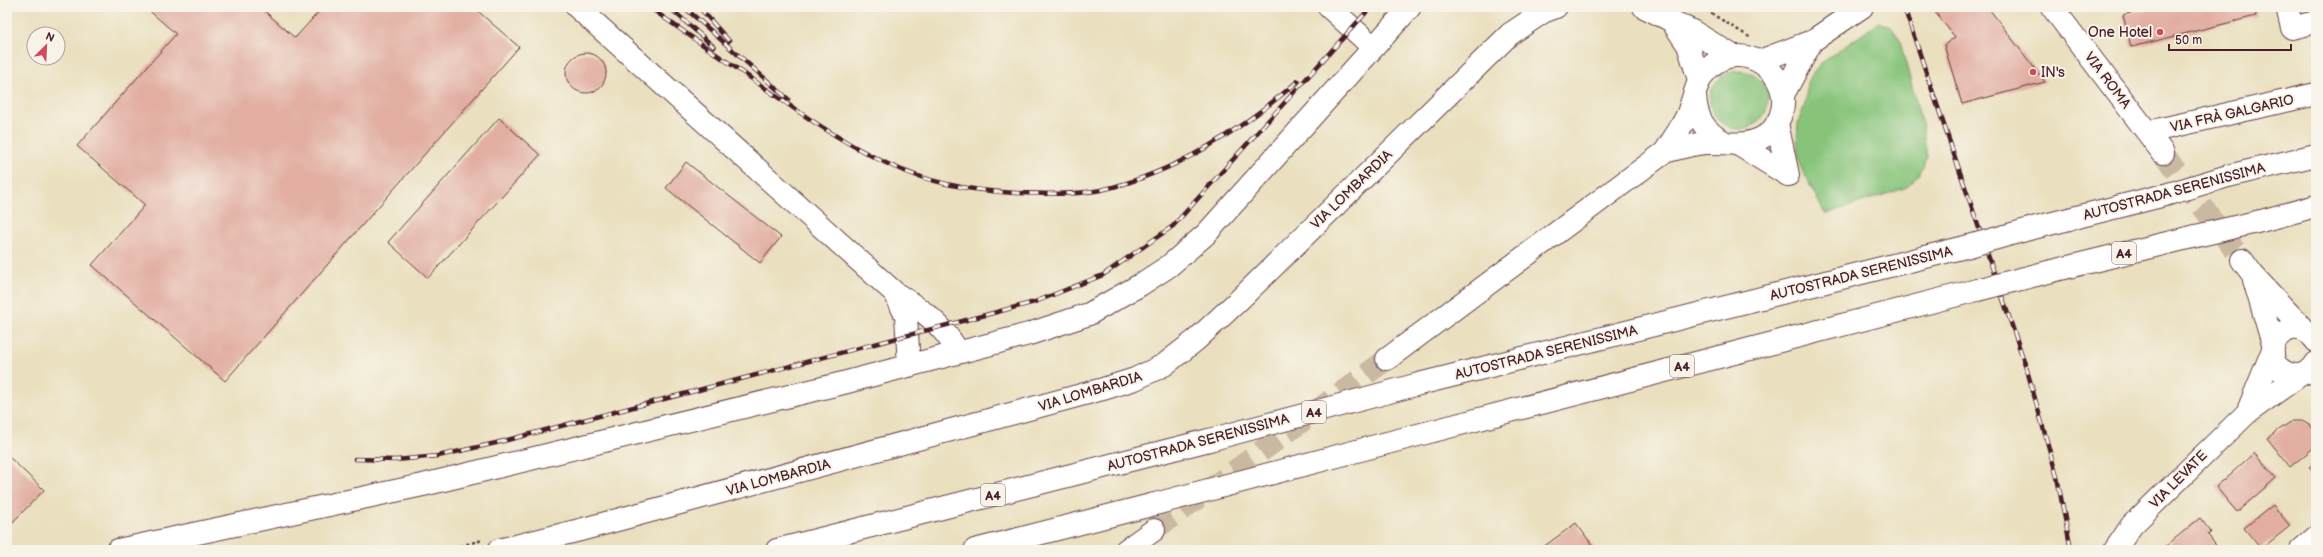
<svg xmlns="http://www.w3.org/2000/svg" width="2323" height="557" viewBox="0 0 2323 557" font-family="'Balsamiq Sans',sans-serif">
	<rect width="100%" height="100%" fill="#f7f3e8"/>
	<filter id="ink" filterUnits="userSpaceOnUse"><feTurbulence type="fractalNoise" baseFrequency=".025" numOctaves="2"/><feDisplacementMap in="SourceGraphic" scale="8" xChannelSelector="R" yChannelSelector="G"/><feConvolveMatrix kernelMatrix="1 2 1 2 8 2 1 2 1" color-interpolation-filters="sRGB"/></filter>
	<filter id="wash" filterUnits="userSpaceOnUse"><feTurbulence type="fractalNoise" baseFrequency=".012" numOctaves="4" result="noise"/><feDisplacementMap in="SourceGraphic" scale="16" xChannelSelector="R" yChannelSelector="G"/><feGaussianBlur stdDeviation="0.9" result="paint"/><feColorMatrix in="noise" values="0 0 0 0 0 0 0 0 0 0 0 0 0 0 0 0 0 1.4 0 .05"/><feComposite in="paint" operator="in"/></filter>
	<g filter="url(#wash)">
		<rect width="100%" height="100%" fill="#eae0bf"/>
		<path fill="#87c47a" stroke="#687252" d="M1879,22L1891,27L1899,38L1922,124L1927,157L1919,175L1905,188L1825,214L1800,166L1797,142L1798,123L1806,101L1807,82L1820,64Z
			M1710 100a29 29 0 1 1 58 0a29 29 0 1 1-58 0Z"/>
		<g id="blocks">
			<path fill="#e2aea2" d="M145,7H260L295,38L323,7H473L519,47L225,381L92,265L145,205L77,146L176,34Z
				M1931,7H1993L1990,10L2045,82L1962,104L1944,45L1955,37Z
				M2154,7H2254L2256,16L2131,47L2123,15Z
				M566 73a20 20 0 1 1 40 0a20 20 0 1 1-40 0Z
				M499,118L540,155L428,278L388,242Z
				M686,162L781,237L760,263L666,188Z
				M2292,421H2302L2311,426L2316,433V446L2290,467L2267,438Z
				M2254,453L2276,478L2237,512L2216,487Z
				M7,455L44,490L7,528Z
				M2316,462V476L2309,467Z
				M2273,505L2290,526L2261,549L2244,528Z
				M2200,518L2211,532L2208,535L2218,548L2215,550H2161Z
				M1576,523L1596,550H1539Z"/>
		</g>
	</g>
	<g filter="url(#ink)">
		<use href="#blocks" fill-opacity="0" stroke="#623c41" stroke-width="1"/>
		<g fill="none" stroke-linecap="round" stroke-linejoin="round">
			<path stroke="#cab9a1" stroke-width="22" stroke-dasharray="22 11" stroke-linecap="butt" d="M2163,153L2242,260"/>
			<path stroke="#cab9a1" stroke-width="22" stroke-dasharray="22 11" stroke-linecap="butt" d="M1154,530L1387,359"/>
			<defs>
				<path id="minor" d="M577,7L895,293C923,311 942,323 958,352
					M1329,7L1373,47
					M1644,7L1692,31L1733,56
					M2052,7L2163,153
					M2287,7L2292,28L2316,22
					M1673,23L1688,45L1699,80
					M1777,123L1788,175
					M2148,132L2316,94
					M1739,145L1788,175
					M2242,260L2253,275L2305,331
					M2254,280L2273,344
					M895,293L906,316L909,366
					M2316,341C2297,314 2262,336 2276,365C2288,378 2306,379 2316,363
					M2247,413L2272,352
					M118,550L423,485L843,383L1029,334L1089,314L1140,285L1169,266L1206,234L1410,7
					M499,550L580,530L1103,389L1135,379L1164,365L1196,340L1238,301L1510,34L1543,12L1556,7
					M2115,550L2132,525L2247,413L2300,375
					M2301,550L2316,537"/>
				<path id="major" d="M1760,61L1812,41L1862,7
					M1695,94C1696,118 1704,131 1724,142
					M1783,95L1812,41
					M1387,359L1665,152C1679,148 1692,144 1706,143C1728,142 1746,148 1765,136C1772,132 1777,124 1780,117C1797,74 1741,35 1708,69C1696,80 1694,98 1688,113C1682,127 1673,139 1665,152
					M1126,550L1154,530"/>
				<path id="highway" d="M2228,176L2316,155
					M2261,221L2316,206
					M2033,228L2165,195
					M2052,271L2196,236
					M1419,384L1969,246
					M1387,443L1977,290
					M777,550L1209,440
					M975,550L1155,504"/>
			</defs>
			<use href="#minor" stroke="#623c41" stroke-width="24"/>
			<use href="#major" stroke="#623c41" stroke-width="24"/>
			<use href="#highway" stroke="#623c41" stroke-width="24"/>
			<path stroke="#623c41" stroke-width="2.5" stroke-dasharray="3 3" stroke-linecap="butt" d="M1701,7L1751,38
				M443,550L483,540"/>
			<use href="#minor" stroke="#fff" stroke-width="22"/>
			<use href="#major" stroke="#fff" stroke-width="22"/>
			<use href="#highway" stroke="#fff" stroke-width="22"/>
			<defs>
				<path id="rail" d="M649,7C681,30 713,52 745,74C791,107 837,140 888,164C928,183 972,191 1016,193C1044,194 1074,195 1101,190C1176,173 1241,130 1298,81
					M669,7L714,47
					M684,7L788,99
					M699,7L729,41
					M1904,7L2027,370L2057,477L2071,550
					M355,459L396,460L438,456L496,443L1035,302L1103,275L1173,226L1371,7"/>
			</defs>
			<use href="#rail" stroke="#4a1f2b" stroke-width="4.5"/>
			<use href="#rail" stroke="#f7f3e8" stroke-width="3" stroke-dasharray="9" stroke-linecap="butt"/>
			<defs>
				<path id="highway-bridge" d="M2165,195L2228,176
					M2196,236L2261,221
					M1969,246L2033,228
					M1977,290L2052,271
					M1209,440L1419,384
					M1155,504L1387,443"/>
			</defs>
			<use href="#highway-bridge" stroke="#623c41" stroke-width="24" stroke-linecap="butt"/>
			<use href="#highway-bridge" stroke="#fff" stroke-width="22"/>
		</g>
	</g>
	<g fill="#d1495b" stroke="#f7f3e8" stroke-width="1.5">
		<circle cx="2160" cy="32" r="4"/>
		<circle cx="2033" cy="72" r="4"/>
	</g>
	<g text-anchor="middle" stroke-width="4" stroke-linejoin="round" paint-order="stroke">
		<g fill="#f7f3e8" stroke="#7e5f64" stroke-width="1">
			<rect x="2112" y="242" width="24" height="22" rx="3"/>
			<rect x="1670" y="355" width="24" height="22" rx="3"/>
			<rect x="1302" y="401" width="24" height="22" rx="3"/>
			<rect x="981" y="484" width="24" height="22" rx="3"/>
		</g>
		<g font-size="13" font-weight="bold" fill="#4a1f2b">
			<text x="2124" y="258">A4</text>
			<text x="1682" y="371">A4</text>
			<text x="1314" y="417">A4</text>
			<text x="993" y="500">A4</text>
		</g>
		<g font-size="14" fill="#4a1f2b" stroke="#f7f3e8" text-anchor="end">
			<text x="2152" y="37">One Hotel</text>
			<text x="2041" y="77" text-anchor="start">IN's</text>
		</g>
		<g font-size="14" fill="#4a1f2b" stroke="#f7f3e8">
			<text transform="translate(2108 80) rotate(53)" y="5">VIA ROMA</text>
			<text transform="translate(2232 113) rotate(-13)" y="5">VIA FRÀ GALGARIO</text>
			<text transform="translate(1351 189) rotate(-44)" y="5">VIA LOMBARDIA</text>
			<text transform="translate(2174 191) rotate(-15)" y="5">AUTOSTRADA SERENISSIMA</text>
			<text transform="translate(1861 273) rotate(-14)" y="5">AUTOSTRADA SERENISSIMA</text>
			<text transform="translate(1546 352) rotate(-14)" y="5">AUTOSTRADA SERENISSIMA</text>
			<text transform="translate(1090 391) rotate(-17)" y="5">VIA LOMBARDIA</text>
			<text transform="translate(1198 442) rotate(-15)" y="5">AUTOSTRADA SERENISSIMA</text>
			<text transform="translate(778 477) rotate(-15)" y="5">VIA LOMBARDIA</text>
			<text transform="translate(2178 479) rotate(-45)" y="5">VIA LEVATE</text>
		</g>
	</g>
	<rect width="2323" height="557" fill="none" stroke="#f7f3e8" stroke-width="24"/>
	<g transform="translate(46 46) rotate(24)"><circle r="19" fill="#f7f3e8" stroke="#b29e9c"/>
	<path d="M0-3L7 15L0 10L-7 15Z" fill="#d1495b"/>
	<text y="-6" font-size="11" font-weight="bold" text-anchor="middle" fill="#4a1f2b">N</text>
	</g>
	<path d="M2169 44v6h122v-6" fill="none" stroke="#4a1f2b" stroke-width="2"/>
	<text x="2175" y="44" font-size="12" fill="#4a1f2b" stroke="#f7f3e8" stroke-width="3" paint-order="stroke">50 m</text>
</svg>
